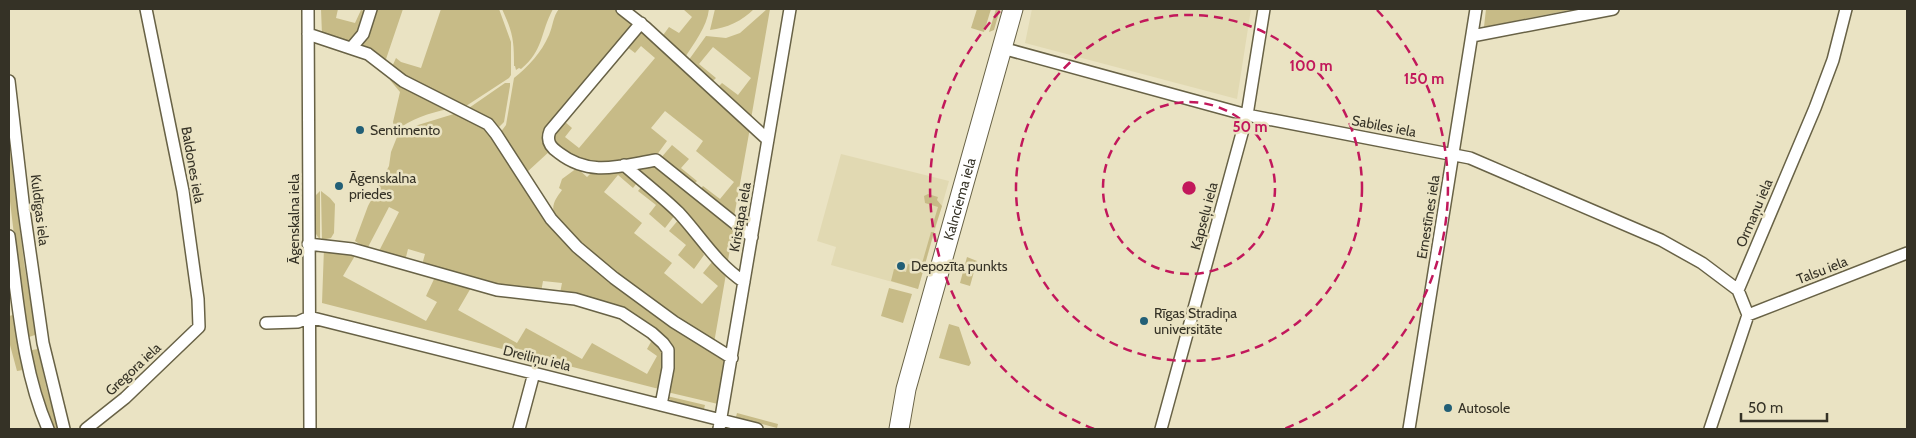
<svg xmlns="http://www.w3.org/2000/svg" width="1916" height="438" viewBox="0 0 1916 438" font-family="Cabin,sans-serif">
	<rect width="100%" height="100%" fill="#eae3c3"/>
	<path fill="#e1d9b2" d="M1032,9H1251L1237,99L1025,43Z
		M841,154L949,181L918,289L831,265L836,247L817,241Z"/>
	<path fill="#c7bb87" d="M321,9H338L336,18L355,23L361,10L368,12L361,34L350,44L322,35Z
		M374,9H403L385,62L357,47Z
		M441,9H499L511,42V75L509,78L463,108L391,69L396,58L401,62L421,68Z
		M502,9H553C540,33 544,50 521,69L519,68L516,70L515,66H514C514,40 513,33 502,9Z
		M559,9H617L638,24L552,124L551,150L526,173L500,133L506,125L514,78C529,66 541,53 549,35C553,26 553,16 559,9Z
		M683,9H709C707,27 694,43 684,59L661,38L669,27L679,33L692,17Z
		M715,9H754C742,21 727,28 710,30Z
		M767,9H770L751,119L717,88L722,83L738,95L751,78L713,47L699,64L716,78L711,83L688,61L706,36L726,38L740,33Z
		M977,9H991L984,32L971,28Z
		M996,9H1000L994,30L989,32Z
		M1486,9H1575L1484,27Z
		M641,27L750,128L734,217L700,190L703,186L720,199L734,182L696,151L703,141L665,111L651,128L667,141L656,156L594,164L577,161L554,145L555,131L564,121L572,128L565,137L579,148L655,58L641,46L635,53L626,46Z
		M390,75L449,109C428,113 412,119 395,131L393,122L400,92L390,80Z
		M505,83H510V86L504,122L497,129L466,110Z
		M457,113L487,129L514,169L525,189L556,231L725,358L718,404L667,392L673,361L655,330L560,293L562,283L543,281L541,292L504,288L422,265L425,254L408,249L405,261L378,253L399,212L389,207L367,249L355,241L368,206L389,166L391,152L397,137L418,125Z
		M9,142L24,262L35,329V335L29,337L20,285L9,193Z
		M672,145L689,159L681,168L697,181L693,185L660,159Z
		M656,162L734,226L727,266L634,166Z
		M577,168L587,177L593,171H624L637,183L633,188L618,175L604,192L642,223L634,233L672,263L664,273L702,304L718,286L703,273L712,262L726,274L714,343C665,309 613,277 571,234C566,229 557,221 554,214C551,204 557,197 562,190L559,188L562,179Z
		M642,186L675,215L665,228L649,214L656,205L638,191Z
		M320,191V240L316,234V195Z
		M321,191L330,198L335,204L334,233L331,238L322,240Z
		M928,194L938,197L937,200L942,206L935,228L932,227L938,207L925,203L924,196Z
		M679,219L700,245L704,255L694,269L678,255L686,245L669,231Z
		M931,232H934L918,289L891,281L894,269L906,272L908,264L921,267Z
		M324,248L356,254L343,276L426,321L437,302L426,296L436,275L472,286L458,310L517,343L526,328L582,359L592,343L647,374L657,356L647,349L652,340C670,358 664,366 659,389L322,303Z
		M967,257L977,261L970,286L960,283Z
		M889,288L912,294L903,323L881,316Z
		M13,315L23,370L17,371L10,345L9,316Z
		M949,324L959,327L971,363L969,366L939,358Z
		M38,349L47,390L59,429H52L31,352L32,350Z
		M667,396L705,405L704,409L671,401Z
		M737,413L778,424L777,428L736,417Z"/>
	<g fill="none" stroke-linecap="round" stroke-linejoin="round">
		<defs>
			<path id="street" d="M308,9L310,429
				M622,9L645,27L768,140
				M641,23L550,131C546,141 550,147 559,153C590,177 620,166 656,160L752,237
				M308,34L368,54L403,81L488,124L496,134L551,219L577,247L614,278L674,322L732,358
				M1472,36L1613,9
				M352,47L363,34L371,9
				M1002,48L1247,115L1470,158L1661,240L1702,263L1738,290
				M9,81L24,210L43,343L64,429
				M624,165C642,181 662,196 679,213C702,238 715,262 744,282
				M9,236C18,300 22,369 48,429
				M308,244L352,249L497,290L575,299L622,313L652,333L663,343L668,350V368L661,405
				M1748,315L1907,253
				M309,317L757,429
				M266,323L298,322L309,317
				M86,429L125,398L199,327L198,299L183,191L146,9
				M519,429L534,373
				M719,429L790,9
				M1161,429L1247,115L1264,9
				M1409,429L1476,9
				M1710,429L1748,315L1738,290L1815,108L1833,60L1846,9"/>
			<g id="primary">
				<path id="s1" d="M899,429L906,389L1013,9"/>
			</g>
		</defs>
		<use href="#street" stroke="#686246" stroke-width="14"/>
		<use href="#primary" stroke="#686246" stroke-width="21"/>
		<use href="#street" stroke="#fff" stroke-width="11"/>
		<use href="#primary" stroke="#fff" stroke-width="19"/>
	</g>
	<g fill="none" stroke="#c2185b" stroke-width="2.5" stroke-dasharray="9 6">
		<circle cx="1189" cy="188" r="86"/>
		<circle cx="1189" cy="188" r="173"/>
		<path d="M1094 429A259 259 0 0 1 1001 10M1377 10A259 259 0 0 1 1284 429"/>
	</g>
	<g fill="#225f76" stroke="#eae3c3" stroke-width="2">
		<circle cx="360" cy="130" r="5"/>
		<circle cx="339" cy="186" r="5"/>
		<circle cx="901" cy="266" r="5"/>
		<circle cx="1144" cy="321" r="5"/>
		<circle cx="1448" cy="408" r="5"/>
	</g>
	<g text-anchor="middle" stroke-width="5" stroke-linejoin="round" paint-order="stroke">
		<g font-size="14" fill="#353226" stroke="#eae3c3">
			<text transform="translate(1384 126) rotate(11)" y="5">Sabiles iela</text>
			<text transform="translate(193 165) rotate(80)" y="5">Baldones iela</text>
			<text dy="5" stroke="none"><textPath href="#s1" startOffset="238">Kalnciema iela</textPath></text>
			<text transform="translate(40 210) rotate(83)" y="5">Kuldīgas iela</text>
			<text transform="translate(1754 213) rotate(-67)" y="5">Ormaņu iela</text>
			<text transform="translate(1204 216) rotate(-75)" y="5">Kapseļu iela</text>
			<text transform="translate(740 217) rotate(-80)" y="5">Kristapa iela</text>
			<text transform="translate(1428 217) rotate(-81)" y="5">Ernestīnes iela</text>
			<text transform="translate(294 219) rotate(-90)" y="5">Āgenskalna iela</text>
			<text transform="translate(1822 270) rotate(-21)" y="5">Talsu iela</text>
			<text transform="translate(537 358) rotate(14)" y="5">Dreiliņu iela</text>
			<text transform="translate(133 369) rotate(-43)" y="5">Gregora iela</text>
		</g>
		<g font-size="14" fill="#353226" stroke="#eae3c3" text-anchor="start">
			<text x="370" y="135">Sentimento</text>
			<text x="349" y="183">Āgenskalna<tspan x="349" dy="16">priedes</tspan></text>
			<text x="911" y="271">Depozīta punkts</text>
			<text x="1154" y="318">Rīgas Stradiņa<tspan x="1154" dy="16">universitāte</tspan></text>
			<text x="1458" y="413">Autosole</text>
		</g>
	</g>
	<circle cx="1189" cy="188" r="8" fill="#c2185b" stroke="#eae3c3" stroke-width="2.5"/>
	<g font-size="15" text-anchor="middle" font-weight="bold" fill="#c2185b" stroke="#eae3c3" stroke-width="5" stroke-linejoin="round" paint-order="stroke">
		<text x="1311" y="71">100 m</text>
		<text x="1424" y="84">150 m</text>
		<text x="1250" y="132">50 m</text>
	</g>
	<rect width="1916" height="438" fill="none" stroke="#353226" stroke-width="20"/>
	<path d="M1741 413v8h86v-8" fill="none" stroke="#353226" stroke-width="2.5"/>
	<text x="1748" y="413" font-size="15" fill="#353226" stroke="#eae3c3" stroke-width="4" paint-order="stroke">50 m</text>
</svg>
